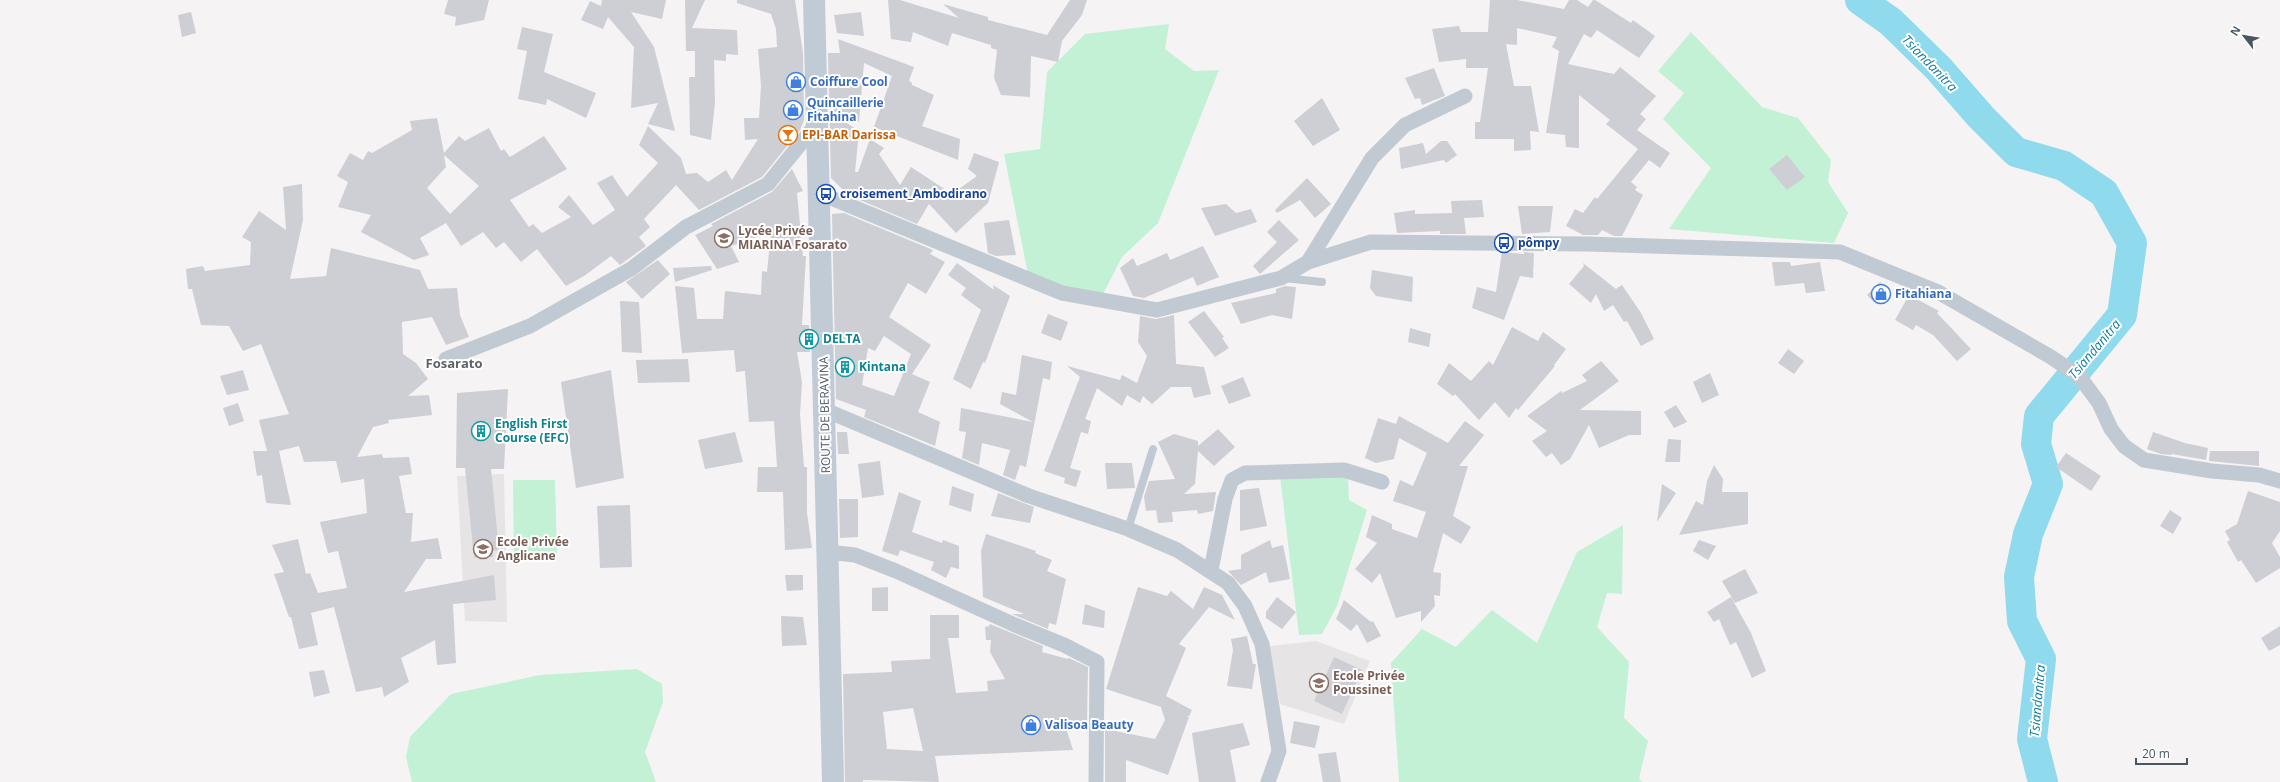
<svg xmlns="http://www.w3.org/2000/svg" width="2280" height="782" viewBox="0 0 2280 782" font-family="'Open Sans',sans-serif">
	<rect width="100%" height="100%" fill="#f5f3f3"/>
	<path fill="#e6e4e5" d="M504,474L507,622L465,621L457,476Z
		M1316,641L1370,661L1344,724L1280,704L1269,646Z"/>
	<path fill="#c3f1d5" d="M1169,24L1165,49L1194,71L1219,70L1158,223L1122,257L1100,300L1029,279L1004,154L1040,149L1047,72L1085,34Z
		M1691,32L1762,107L1798,118L1831,160L1828,182L1848,213L1834,243L1669,229L1711,168L1663,119L1684,93L1658,71Z
		M1337,473L1348,479L1349,500L1367,510L1337,606L1322,634L1299,635L1280,476Z
		M513,480H555L557,557H514Z
		M1623,525L1622,594L1607,593L1597,627L1629,662L1624,718L1648,741L1639,778L1642,782H1399L1391,663L1422,629L1456,647L1492,610L1537,643L1577,552Z
		M637,669L662,684L663,702L645,752L656,782H412L406,757L410,737L451,694L540,675Z"/>
	<g fill="none" stroke-linecap="round" stroke-linejoin="round">
		<path stroke="#90daee" stroke-width="30" d="M1860,0L1891,22L1939,69L1981,117L2016,152L2064,166L2104,193L2132,243L2122,315L2039,416L2036,444L2048,484L2028,534L2019,577L2022,621L2041,659L2032,739L2043,782"/>
	</g>
	<path fill="#cdcfd5" fill-rule="evenodd" d="M448,0H489L484,20L455,26L456,17L444,14Z
		M602,0H666L662,19L631,12L654,47L675,131L648,124L658,103L631,108L634,47L608,17L603,29L581,20L590,1L601,6Z
		M685,0H705L692,28L737,30L738,55L726,54V61L714,60L715,103L711,140L690,135L689,77H695V51H686Z
		M737,0H795L803,53L804,120L800,130L762,177L699,210L676,185L644,219L650,227L639,237L646,246L620,265L611,256L584,276L566,286L537,249L521,262L504,242L496,248L483,232L461,246L446,223L420,238L429,255L414,260L361,232L371,215L338,207L348,182L337,176L350,153L363,160L368,151L372,153L412,130L410,121L437,118L444,153L459,136L465,141L489,128L501,151L504,149L510,157L544,136L567,169L510,200L529,227L533,224L542,233L571,217L558,207L569,195L593,225L615,210L597,183L612,175L627,197L658,163L639,145L648,126L681,158L686,174L697,173L708,182L726,170L732,180L758,139L745,140L744,118H759L761,86L758,49L777,47L776,29L771,14L737,3ZM444,155L479,186L450,214L427,188L446,167Z
		M888,0H900L959,18L943,4L988,17V20L1047,35L1070,0H1087L1082,15L1062,41L1058,62L1031,56L1030,97L1001,95L994,78L997,50L991,48V45L952,33L948,46L913,32L911,42L891,39Z
		M1490,0H1517L1564,9L1569,0H1577L1588,7L1593,0H1595L1631,23L1633,20L1655,36L1639,58L1597,30L1591,38L1584,34L1568,64L1614,74L1620,67L1656,96L1640,114L1646,119L1637,130L1670,153L1660,168L1649,160L1631,182L1637,187L1635,190L1643,195L1622,236H1614L1602,230L1598,235H1583L1566,226L1575,209L1583,213L1595,197L1597,199L1638,149L1606,124L1610,120L1579,95V148L1566,147L1565,135L1546,133L1559,51L1552,47L1557,37L1517,28V45L1506,44L1514,86H1531L1539,132L1530,131L1531,150L1514,151V139H1475V122H1480L1488,68H1466V59L1439,62L1432,29L1459,26L1461,32H1488Z
		M191,12L196,33L182,37L178,15Z
		M861,12L864,36L837,33L834,15Z
		M522,27L553,34L544,72L596,93L586,118L547,99L546,105L518,99L527,51L517,49Z
		M838,39L914,67L909,81L912,83V85L934,95L922,126L960,139L958,160L874,127L892,76L864,63L859,122L848,117L845,122L859,131L855,172H858L870,139L884,148L879,154L900,185L911,167L952,194L977,176L968,169L974,153L999,162L988,203L956,233L929,204L917,224L848,195L831,178L828,53H840Z
		M1434,68L1445,96L1422,105L1420,98L1415,99L1405,78Z
		M1322,98L1340,130L1313,146L1294,121Z
		M1441,141H1447L1457,155L1446,163L1444,160L1401,169L1399,148L1423,143L1426,154Z
		M1787,155L1805,177L1787,190L1769,169Z
		M792,169L803,191L797,193L803,256H806L802,325H809L810,352H797L802,382L800,414L804,467H807V513L812,548L785,550L783,492H757L758,467H777L774,421L749,422L745,371L736,372L734,350L682,353L675,286L694,288L697,319H723L725,291L761,295L762,271L767,272L771,232L731,246L739,262L717,269L695,235L713,226L711,224L772,192Z
		M1307,178L1331,204L1315,218L1300,200L1277,213L1275,210Z
		M302,184L303,220L290,279L326,276L331,248L420,270L428,289L457,288L460,315L469,337L446,345L432,317L402,322L403,354L416,363L428,379L408,396L429,395L432,415L388,420L389,423L373,427L357,457L382,454L383,458L409,457L412,474L399,476L406,513H413L411,542L438,538L442,559H426L404,592L494,575L496,600L453,604L456,663L437,665L435,640L401,658L409,682L384,697L382,687L356,692L334,607L311,613L318,645L299,649L291,617H289L274,574L284,572L272,545L298,539L306,574L310,573L318,593L347,588L338,551L328,553L320,522L367,513L364,479L341,483L336,461L304,462L299,446L279,451L291,505L266,503L262,475L257,476L253,451H267L259,420L289,414L261,344L243,351L229,326L201,325L192,289H188L186,269L203,266L205,271L250,265L251,242L242,237L259,211L286,230L283,187Z
		M1482,200L1484,217L1464,218L1466,234H1440V231L1397,233L1394,213L1415,210V214L1452,213L1451,201Z
		M1226,204L1236,213L1251,209L1257,222L1215,236L1201,208Z
		M1518,206H1553L1550,232L1522,234Z
		M844,213L933,250L930,254L945,262L926,294L908,283L889,317L931,345L912,374L930,382L918,412L940,422L935,446L864,417L866,410L836,399L832,214ZM884,336L911,354L894,396L862,385L868,348L875,351Z
		M1009,220L1016,255L996,256L988,253L984,223Z
		M1279,220L1299,240L1260,274L1253,266L1277,242L1267,232Z
		M1203,246L1219,277L1197,286L1193,277L1144,298L1133,296L1120,268L1133,258L1137,266L1167,253L1170,260Z
		M1502,252L1524,254V252L1534,253L1533,278L1520,276L1504,320L1472,308L1477,287L1496,292Z
		M658,260L670,274L642,299L626,282Z
		M1772,262H1790L1791,266L1820,262L1825,291L1806,293L1804,283L1775,286Z
		M957,263L994,290L993,285L1010,296L985,363L983,362L971,389L953,379L981,310L961,295L966,288L948,275Z
		M1583,263L1616,289L1622,285L1641,313L1654,339L1641,346L1627,321L1624,322L1613,305L1604,311L1596,294L1591,303L1569,284L1584,266Z
		M711,266L712,270L675,282L673,268Z
		M1372,270L1413,277L1412,302L1376,296L1370,288Z
		M1880,282L1889,291L1876,304L1867,295Z
		M1285,286L1296,287L1292,319L1272,315L1241,324L1231,303L1276,293V289Z
		M1909,295L1939,311L1937,313L1971,349L1957,361L1933,335L1916,325L1913,330L1895,320Z
		M620,301L639,302L642,353L622,352Z
		M1204,311L1224,337L1222,338L1229,348L1215,357L1188,322Z
		M1048,314L1068,322L1061,341L1041,333Z
		M1174,315L1176,364L1204,367L1211,394L1194,398L1191,387H1171L1152,404L1143,396L1140,403L1127,395L1122,406L1097,388L1085,419L1091,421L1088,434L1081,432L1070,468L1081,471L1076,487L1064,483L1065,478L1044,471L1080,377L1067,366L1120,380L1122,375L1137,383L1147,356L1138,342L1140,316L1156,319Z
		M1512,327L1538,341L1543,332L1566,349L1554,365L1555,366L1518,410L1516,408L1509,418L1495,402L1479,420L1455,394L1453,396L1437,384L1449,363L1471,381L1489,361L1493,365Z
		M1410,328L1431,334L1429,347L1408,342Z
		M1788,349L1804,361L1794,374L1778,363Z
		M1022,355L1052,362L1050,380L1043,378L1026,467L1020,465L1015,480L1003,475L1010,450L982,443L979,465L962,458L966,432L959,431L961,408L1033,422L1000,404L1002,392L1016,395Z
		M688,359L690,382L638,383L636,360Z
		M1601,361L1619,381L1580,410L1641,411V435H1629L1599,448L1589,425L1570,459L1561,465L1552,453L1546,457L1532,441L1547,431L1527,416L1561,391L1562,393L1587,381L1582,375Z
		M243,370L249,390L227,395L220,376Z
		M611,370L624,478L576,488L561,382Z
		M1710,373L1719,395L1702,403L1693,382Z
		M1243,377L1251,396L1229,404L1221,386Z
		M508,389L504,469H491L499,550L492,551L493,557L474,558L465,468H456L457,393Z
		M238,403L244,421L229,426L223,408Z
		M1676,405L1687,422L1674,428L1664,412Z
		M1399,416L1448,443L1465,421L1484,435L1459,466H1468L1453,516L1471,527L1461,544L1443,533L1433,572L1441,573L1440,596L1434,595L1435,606L1421,622V611L1396,618L1380,573L1372,583L1355,569L1377,543L1366,537L1372,515L1392,524V529L1417,538L1426,512L1393,501L1400,480L1413,486L1427,453L1399,438L1394,459L1376,463L1365,458L1378,418L1396,424Z
		M1218,429L1235,447L1214,466L1198,451L1195,484L1184,494L1216,492L1213,511L1198,514L1197,510L1172,512L1173,522L1158,523L1156,510L1146,511L1144,497L1149,481L1175,479L1158,442L1174,434L1198,441V446Z
		M735,432L743,462L705,469L698,440Z
		M837,432H847L849,454H838Z
		M2153,432L2185,443L2208,448L2206,460L2172,454L2171,455L2161,454L2147,449Z
		M1668,439L1681,440L1680,462H1665Z
		M2210,451H2259V466L2209,461Z
		M2066,453L2101,476L2091,491L2056,467Z
		M880,461L884,495L862,498L858,464Z
		M1105,463H1132L1135,488L1107,489Z
		M1714,465L1723,479L1722,492H1748V524L1679,535L1696,501L1703,505L1707,481Z
		M1662,484L1676,493L1657,522Z
		M952,486L974,494L971,512L949,505Z
		M1259,488L1267,526L1240,531V490Z
		M2248,491L2280,502V531L2272,543L2280,557V568L2256,583L2241,560L2238,562L2227,542L2230,540L2225,531L2237,524Z
		M899,492L921,501L912,532L942,543L943,540L959,546V569L951,567L946,578L931,570L934,562L900,550L898,556L882,551Z
		M998,493L1034,507L1030,523L991,516Z
		M839,499H858V537L840,538Z
		M630,505L632,567L600,568L597,506Z
		M2170,510L2182,518L2173,534L2160,526Z
		M986,534L1036,551L1035,553L1052,560L1047,571L1066,579L1056,625L1049,623L1048,629L1012,614H1024L983,597L981,551Z
		M1270,540L1272,548L1283,545L1290,579L1269,583L1266,572L1241,585L1228,571L1241,569V555Z
		M1699,540L1716,546L1708,560L1693,551Z
		M1745,569L1758,593L1735,603L1722,581Z
		M785,575H803V590L787,591Z
		M888,587V611H872V588Z
		M1138,587L1167,596L1171,591L1193,609L1204,587L1222,595L1235,620L1209,607L1179,644L1186,648L1166,696L1192,710L1189,716H1186L1189,717L1168,775L1126,760V782H1105V729L1155,739L1165,720L1161,707L1106,689Z
		M1277,597L1296,612L1282,629L1266,618V612Z
		M1731,597L1751,633L1766,671L1752,678L1736,642L1730,645L1719,619L1714,622L1707,612Z
		M1344,600L1371,622L1373,621L1381,636L1367,643L1357,624L1351,631L1336,619Z
		M1085,604L1105,611L1104,628L1082,624Z
		M930,615H959V638H948L956,693L988,691L987,681L1005,679L990,652L991,640H986L985,627L989,626L990,624L1043,646L1042,652L1068,659L1069,658L1088,667L1087,723L1066,728L1073,750L935,756L939,782L863,780V782H845L843,674L892,672L891,661L930,659ZM913,708L923,751L887,749L883,712Z
		M781,616L803,617L807,645L782,646Z
		M2280,626V645L2269,651L2261,638Z
		M1247,636L1253,664H1256L1252,689L1227,686L1233,650L1231,639Z
		M1334,657L1362,670L1342,714L1314,701Z
		M324,670L330,693L314,697L309,672Z
		M1294,721L1320,726L1315,748L1290,743Z
		M1243,723L1250,745L1230,750L1236,782H1199L1192,733Z
		M1336,752L1341,782H1323L1318,754Z"/>
	<g fill="none" stroke-linecap="round" stroke-linejoin="round">
		<path stroke="#c1cad2" stroke-width="8" d="M1284,278L1322,282
			M1128,529L1153,449"/>
		<path stroke="#c1cad2" stroke-width="15" d="M819,193L1062,293L1157,310L1281,278L1308,262L1371,242L1587,244L1840,252L1938,292L2051,357L2079,376L2099,403L2111,429L2124,446L2144,460L2212,471L2259,475L2280,481
			M1308,262L1372,158L1405,125L1465,96
			M446,359L530,326L631,269L686,227L768,184L818,122
			M825,410L1029,496L1128,529L1177,550L1228,583L1245,606L1262,644L1279,751L1268,782
			M828,552L855,555L896,571L1015,625L1064,645L1097,662L1096,782
			M1211,570L1225,499L1232,480L1245,473L1344,470L1382,482"/>
		<path stroke="#c1cbd6" stroke-width="22" d="M814,0L833,782"/>
	</g>
	<defs>
		<symbol id="shop-ring" viewBox="-11 -11 22 22"><circle r="9.5" fill="#fff" stroke="#3f7fe0" stroke-width="1.5"/><path d="M-5-2.5h2.3a2.7 3.5 0 0 1 5.4 0H5L5.5 6h-11ZM-1.5-2.5h3a1.5 2.3 0 0 0-3 0Z" fill="#3f7fe0"/></symbol>
		<symbol id="bar-ring" viewBox="-11 -11 22 22"><circle r="9.5" fill="#fff" stroke="#e8710a" stroke-width="1.5"/><path d="M-6-5H6L.8 .8V4.5H3.5V6h-7V4.5H-.8V.8Z" fill="#e8710a"/></symbol>
		<symbol id="bus-ring" viewBox="-11 -11 22 22"><circle r="9.5" fill="#fff" stroke="#1a4fb4" stroke-width="1.5"/><path d="M-5-6H5V4H4V6H2V4H-2V6H-4V4H-5ZM-3.5-4V0h7V-4ZM-3.5 1.2v1.5H-2V1.2ZM2 1.2v1.5H3.5V1.2Z" fill="#1a4fb4"/></symbol>
		<symbol id="school-ring" viewBox="-11 -11 22 22"><circle r="9.5" fill="#fff" stroke="#8d6e63" stroke-width="1.5"/><path d="M0-5L7-2L0 1L-7-2ZM-4 1L0 2.5L4 1V4Q0 6-4 4Z" fill="#8d6e63"/></symbol>
		<symbol id="building-ring" viewBox="-11 -11 22 22"><circle r="9.5" fill="#fff" stroke="#0f9aa8" stroke-width="1.5"/><path d="M-4-6H4V6H1V3H-1V6H-4ZM-2.5-4.3h1.7v1.8h-1.7ZM.8-4.3h1.7v1.8H.8ZM-2.5-1h1.7V.8h-1.7ZM.8-1h1.7V.8H.8Z" fill="#0f9aa8"/></symbol>
	</defs>
	<g fill-rule="evenodd">
		<use href="#shop-ring" x="785" y="71" width="22" height="22"/>
		<use href="#shop-ring" x="782" y="99" width="22" height="22"/>
		<use href="#bar-ring" x="777" y="124" width="22" height="22"/>
		<use href="#bus-ring" x="815" y="183" width="22" height="22"/>
		<use href="#school-ring" x="713" y="227" width="22" height="22"/>
		<use href="#bus-ring" x="1493" y="232" width="22" height="22"/>
		<use href="#shop-ring" x="1870" y="283" width="22" height="22"/>
		<use href="#building-ring" x="798" y="328" width="22" height="22"/>
		<use href="#building-ring" x="834" y="356" width="22" height="22"/>
		<use href="#building-ring" x="470" y="420" width="22" height="22"/>
		<use href="#school-ring" x="472" y="538" width="22" height="22"/>
		<use href="#school-ring" x="1308" y="672" width="22" height="22"/>
		<use href="#shop-ring" x="1020" y="714" width="22" height="22"/>
	</g>
	<g text-anchor="middle" stroke-width="4" stroke-linejoin="round" paint-order="stroke">
		<g font-size="12" font-weight="bold" fill="#366cbe" stroke="#fff" text-anchor="start">
			<text x="810" y="86">Coiffure Cool</text>
			<text x="807" y="107">Quincaillerie<tspan x="807" dy="14">Fitahina</tspan></text>
			<text x="1895" y="298">Fitahiana</text>
			<text x="1045" y="729">Valisoa Beauty</text>
		</g>
		<g font-size="12" font-weight="bold" fill="#c56008" stroke="#fff" text-anchor="start">
			<text x="802" y="139">EPI-BAR Darissa</text>
		</g>
		<g font-size="12" font-weight="bold" fill="#164399" stroke="#fff" text-anchor="start">
			<text x="840" y="198">croisement_Ambodirano</text>
			<text x="1518" y="247">pômpy</text>
		</g>
		<g font-size="12" font-weight="bold" fill="#785e54" stroke="#fff" text-anchor="start">
			<text x="738" y="235">Lycée Privée<tspan x="738" dy="14">MIARINA Fosarato</tspan></text>
			<text x="497" y="546">Ecole Privée<tspan x="497" dy="14">Anglicane</tspan></text>
			<text x="1333" y="680">Ecole Privée<tspan x="1333" dy="14">Poussinet</tspan></text>
		</g>
		<g font-size="12" font-weight="bold" fill="#0d838f" stroke="#fff" text-anchor="start">
			<text x="823" y="343">DELTA</text>
			<text x="859" y="371">Kintana</text>
			<text x="495" y="428">English First<tspan x="495" dy="14">Course (EFC)</tspan></text>
		</g>
		<g font-size="12" fill="#4a5661" stroke="#fff">
			<text transform="translate(825 415) rotate(-91)" y="4">ROUTE DE BERAVINA</text>
		</g>
		<g font-size="13" font-style="italic" fill="#0c7c9b" stroke="#fff">
			<text transform="translate(1930 63) rotate(46)" y="5">Tsiandanitra</text>
			<text transform="translate(2094 349) rotate(-50)" y="5">Tsiandanitra</text>
			<text transform="translate(2037 701) rotate(-85)" y="5">Tsiandanitra</text>
		</g>
		<g font-size="13" font-weight="bold" fill="#5f6368" stroke="#fff">
			<text x="454" y="368">Fosarato</text>
		</g>
	</g>
	<g transform="translate(2244 36) rotate(301)" stroke="#ffffff" stroke-width="3" paint-order="stroke">
	<path d="M0-3L7 15L0 10L-7 15Z" fill="#4a5661"/>
	<text y="-6" font-size="11" font-weight="bold" text-anchor="middle" fill="#4a5661">N</text>
	</g>
	<path d="M2136 758v6h51v-6" fill="none" stroke="#4a5661" stroke-width="2"/>
	<text x="2142" y="758" font-size="12" fill="#4a5661" stroke="#ffffff" stroke-width="3" paint-order="stroke">20 m</text>
</svg>
